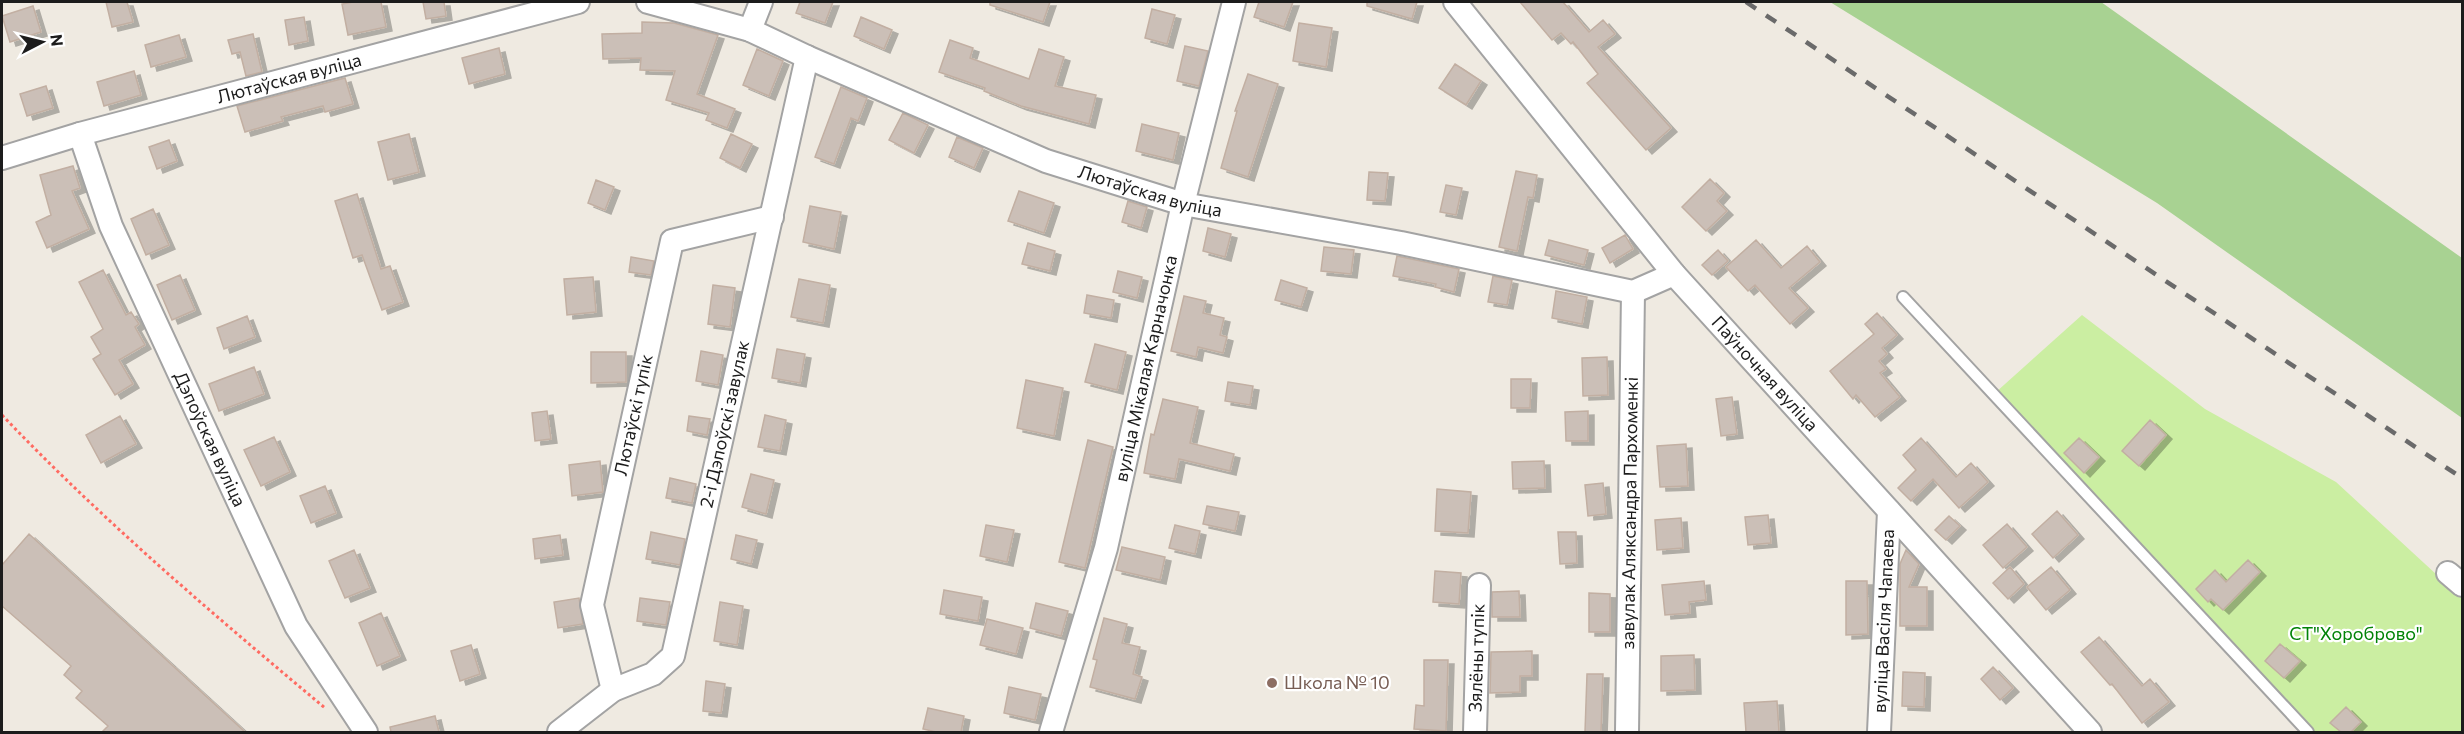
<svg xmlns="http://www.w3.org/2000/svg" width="2464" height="734" viewBox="0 0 2464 734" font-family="Commissioner,sans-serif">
	<defs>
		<filter id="shadow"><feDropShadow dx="6" dy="4" stdDeviation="0" flood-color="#0004"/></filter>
	</defs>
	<rect width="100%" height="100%" fill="#efeae1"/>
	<path fill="#cbeea2" d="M2082,315L2205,409L2336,482L2462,598V732H2314L1995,393Z"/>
	<path fill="#a8d292" d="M1830,2H2101L2462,258V418L2157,203Z"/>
	<path fill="#cbbfb7" stroke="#c2afa2" stroke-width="1.5" filter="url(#shadow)" d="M106,2H127L133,22L112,27Z
		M353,2H381L386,27L348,35L342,4Z
		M423,2H444L446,16L426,19Z
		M800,2H833L825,23L796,13Z
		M990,2H1050L1043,22L990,5Z
		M1259,2H1293L1284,27L1254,17Z
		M1367,2H1417L1412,19L1367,6Z
		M1520,2H1563L1589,32L1603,20L1615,34L1598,47L1671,128L1646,150L1587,83L1598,74L1573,42L1571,44L1561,33L1552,40Z
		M33,6L41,32L10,42L2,16Z
		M1152,9L1175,15L1167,44L1145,38Z
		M304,17L308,41L289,45L285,20Z
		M861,17L892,30L884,49L854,36Z
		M642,22L674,23L718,35L697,94L735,109L727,128L706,120L709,113L666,100L675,71L640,70L641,58L603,59L602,34L642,33Z
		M1299,23L1332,28L1326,67L1293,61Z
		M253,34L262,72L246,76L240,52L232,54L228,40Z
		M179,35L186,57L151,67L145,45Z
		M950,40L973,48L970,58L1029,79L1039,49L1064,57L1055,86L1096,95L1089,124L1021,106L984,91L985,88L939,72Z
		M1185,46L1208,51L1199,86L1177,81Z
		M499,48L505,74L469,84L462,58Z
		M757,49L783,61L769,96L743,85Z
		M1455,64L1481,81L1466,105L1439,88Z
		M134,71L141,95L104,106L97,82Z
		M1248,74L1278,84L1248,177L1221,168L1237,111H1235Z
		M345,78L353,104L325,112L323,106L281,117L283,121L245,132L237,106Z
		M46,86L53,108L27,116L20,94Z
		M841,87L867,98L858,121L851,118L834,164L815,157Z
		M903,113L928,125L914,153L889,140Z
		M1142,124L1179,133L1173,160L1136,151Z
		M409,134L419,172L388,180L378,142Z
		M731,134L752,144L740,168L720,158Z
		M957,137L983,148L974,168L949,157Z
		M169,140L177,161L157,169L149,147Z
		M73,166L80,188L72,191L89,229L47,248L36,222L51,215L40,175Z
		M1516,171L1537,175L1533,198L1528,197L1517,251L1499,247Z
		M1369,172L1388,173L1385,201L1367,200Z
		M1710,179L1724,193L1717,201L1727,211L1706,231L1682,207Z
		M596,180L614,187L605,210L588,203Z
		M1446,185L1462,188L1456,215L1440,212Z
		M1019,191L1054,203L1044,233L1008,221Z
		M357,194L381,269L390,266L403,302L382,310L362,255L353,258L335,201Z
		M1128,201L1147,207L1141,228L1122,222Z
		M810,206L841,212L834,249L803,242Z
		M153,209L169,245L146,255L131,219Z
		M1208,228L1231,234L1225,257L1203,251Z
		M1625,235L1633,249L1610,263L1602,248Z
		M1549,240L1588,250L1584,265L1545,255Z
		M1756,240L1781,268L1807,246L1820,262L1789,288L1808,308L1790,324L1755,285L1748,291L1726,267Z
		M1028,243L1055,251L1050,271L1022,264Z
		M1324,247L1354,250L1351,274L1321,271Z
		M1718,250L1728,261L1712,275L1702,265Z
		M1397,256L1459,269L1454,292L1435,287L1436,284L1393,276Z
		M631,257L654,261L651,275L629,272Z
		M103,270L126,315L131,312L139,324L135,327L145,345L119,360L133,384L115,395L93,359L101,354L91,337L103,329L79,282Z
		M1118,271L1142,277L1137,298L1113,292Z
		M180,275L195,310L172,320L157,285Z
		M1493,276L1512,280L1507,305L1488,302Z
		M593,277L596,312L567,315L564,279Z
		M799,279L830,285L823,323L791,317Z
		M1281,280L1307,288L1301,307L1275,300Z
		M713,285L735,288L730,327L708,324Z
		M1556,291L1587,297L1582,324L1552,318Z
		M1087,295L1114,300L1111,318L1084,313Z
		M1184,296L1206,301L1203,313L1224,318L1220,335L1227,337L1223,353L1198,347L1196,357L1171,351Z
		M1877,313L1897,335L1882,348L1887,354L1879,361L1886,369L1880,373L1900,397L1875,417L1856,395L1853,399L1830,371L1874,334L1865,324Z
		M247,316L255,337L224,349L217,328Z
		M1095,344L1126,352L1117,390L1085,382Z
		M777,349L805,354L800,383L772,378Z
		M701,351L723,355L718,385L696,381Z
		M591,352H626V382L591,383Z
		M1607,357L1608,395L1583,396L1582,358Z
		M254,367L264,394L219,411L209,384Z
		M1511,379H1531L1530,408H1511Z
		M1026,380L1063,388L1054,436L1017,428Z
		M1228,382L1253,386L1250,405L1225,401Z
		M1732,397L1737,434L1721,436L1716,399Z
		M1163,399L1198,407L1190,443L1234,454L1230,471L1179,459L1175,479L1144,473L1151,434L1154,435Z
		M547,411L551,439L535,441L532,413Z
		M1588,411V441H1566L1565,412Z
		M765,415L786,420L780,451L758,447Z
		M120,416L136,444L101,463L86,435Z
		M689,416L710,419L707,435L687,431Z
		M2150,420L2166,435L2139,466L2122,451Z
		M274,437L290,472L261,486L244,450Z
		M1921,438L1956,477L1971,463L1988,482L1959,508L1933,479L1911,501L1898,488L1916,470L1903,455Z
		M2079,438L2099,457L2084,473L2064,453Z
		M1088,440L1113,447L1085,568L1059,562Z
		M1686,444L1688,486L1660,487L1657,446Z
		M600,461L603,492L572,496L569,465Z
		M1544,461L1545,488L1513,489L1512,462Z
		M751,474L774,480L766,514L742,507Z
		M670,478L696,484L692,503L666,498Z
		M1603,483L1606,514L1588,516L1585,485Z
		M325,486L336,513L311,523L300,496Z
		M1437,489L1471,492L1468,533L1435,531Z
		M1207,506L1239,512L1235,531L1203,524Z
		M2057,511L2078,535L2053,558L2032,534Z
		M1768,515L1771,543L1748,545L1745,517Z
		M1949,516L1960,526L1946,540L1935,530Z
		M1681,518L1683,548L1657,550L1655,520Z
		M2007,524L2027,547L2003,568L1983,545Z
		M986,525L1014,530L1007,562L980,556Z
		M1175,525L1200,531L1195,554L1169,548Z
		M651,532L685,539L680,565L646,559Z
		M1558,532H1576L1577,563L1560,564Z
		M29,534L245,732H102L108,726L76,698L82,691L64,675L71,666L2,606V565Z
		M560,535L563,555L535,559L533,539Z
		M736,535L757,540L751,564L731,559Z
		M1122,547L1165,557L1160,580L1116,570Z
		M354,550L370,588L345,598L329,561Z
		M1906,550L1919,564L1909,587H1927V626H1900V564Z
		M2248,560L2260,572L2223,610L2211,599L2208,602L2196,589L2215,570L2226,582Z
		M2010,567L2024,584L2008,599L1993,583Z
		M2051,567L2070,590L2046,610L2027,587Z
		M1435,571L1461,573L1459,604L1433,602Z
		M1704,581L1706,600L1689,602L1690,613L1665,615L1662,585Z
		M1846,581H1867L1868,634L1846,635Z
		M944,590L982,597L978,621L940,614Z
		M1519,591L1520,617H1492V592Z
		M1589,593L1610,594V632H1589Z
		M579,598L583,624L558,628L554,602Z
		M640,598L670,602L666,625L637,621Z
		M720,602L743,606L737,645L714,641Z
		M1036,603L1068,611L1061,636L1030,628Z
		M381,613L400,656L377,666L359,623Z
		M1104,618L1127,624L1122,643L1140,647L1133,674L1142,677L1135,699L1090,687L1097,660L1093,659Z
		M987,619L1023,628L1016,654L980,645Z
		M2099,637L2142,686L2150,679L2169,702L2142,723L2112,684L2110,685L2081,652Z
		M2280,644L2300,661L2284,678L2265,661Z
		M471,645L480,674L460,681L451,651Z
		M1532,651V676H1520V692L1490,693L1491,652Z
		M1694,655L1695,690L1661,691V656Z
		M1424,660H1448L1446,731L1414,729L1416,705L1424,706Z
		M1993,667L2013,688L2000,700L1981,679Z
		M1903,672L1925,673L1924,707L1902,706Z
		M1587,674H1603L1601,732H1585Z
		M706,681L725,684L721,713L703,711Z
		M1009,687L1041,694L1035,720L1004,713Z
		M1777,701L1779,732H1746L1744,703Z
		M2346,707L2361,722L2351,732H2341L2330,723Z
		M928,708L964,716L961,732H936L923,729Z
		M435,716L439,732H391L390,727Z"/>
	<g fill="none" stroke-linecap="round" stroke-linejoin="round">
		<defs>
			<path id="lane" d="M1903,297L2308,732"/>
			<g id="street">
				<path id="s1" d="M648,2L750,30L807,57L1046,161L1183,204L1401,243L1633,292L1674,274"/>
				<path id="s2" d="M1455,2L1674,274L2090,732"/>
				<path d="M750,30L761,2"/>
				<path id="s3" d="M80,134L111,226L296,626L366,732"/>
				<path id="s4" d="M2,158L80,134L578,2"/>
				<path d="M2448,573L2462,585"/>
				<path id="s5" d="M613,690L592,605L672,241L772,217"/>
				<path id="s6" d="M559,732L613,690L653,674L673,656L807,57"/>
				<path id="s7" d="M1051,732L1106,548L1183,204L1234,2"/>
				<path id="s8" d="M1475,732L1479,585"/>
				<path id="s9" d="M1627,732L1633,292"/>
				<path id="s10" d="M1879,732L1889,511"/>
			</g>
		</defs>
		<use href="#lane" stroke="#a3a3a3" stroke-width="14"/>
		<use href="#street" stroke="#a3a3a3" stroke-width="26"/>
		<path stroke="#ff6b62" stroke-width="3" stroke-dasharray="3 3" stroke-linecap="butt" d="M2,415C101,519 215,616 325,708"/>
		<use href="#lane" stroke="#fff" stroke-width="10"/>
		<use href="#street" stroke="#fff" stroke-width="22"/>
		<path stroke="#6a6a6a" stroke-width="4.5" stroke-dasharray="12 12" stroke-linecap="butt" d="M1746,2L2462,478"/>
	</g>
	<circle fill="#8d6e63" stroke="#fff" stroke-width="2" cx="1272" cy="683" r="6"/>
	<g text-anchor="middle" stroke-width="4.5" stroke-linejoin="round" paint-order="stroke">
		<g font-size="18" fill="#1c1c1c" stroke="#fff">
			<text dy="6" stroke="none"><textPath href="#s4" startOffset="298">Лютаўская вуліца</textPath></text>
			<text dy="6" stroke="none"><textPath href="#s1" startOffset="538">Лютаўская вуліца</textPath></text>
			<text dy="6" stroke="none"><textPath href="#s7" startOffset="376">вуліца Мікалая Карначонка</textPath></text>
			<text dy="6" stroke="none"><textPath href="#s2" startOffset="484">Паўночная вуліца</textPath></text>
			<text dy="6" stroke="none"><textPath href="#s5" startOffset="282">Лютаўскі тупік</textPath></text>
			<text dy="6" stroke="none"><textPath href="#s6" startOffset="376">2-і Дэпоўскі завулак</textPath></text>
			<text dy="6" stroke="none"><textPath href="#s3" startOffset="332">Дэпоўская вуліца</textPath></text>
			<text dy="6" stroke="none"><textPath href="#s9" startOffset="219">завулак Аляксандра Пархоменкі</textPath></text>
			<text dy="6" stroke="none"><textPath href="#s10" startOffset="111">вуліца Васіля Чапаева</textPath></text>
			<text dy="6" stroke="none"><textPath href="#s8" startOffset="74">Зялёны тупік</textPath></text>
		</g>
		<g font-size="18" fill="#028307" stroke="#fff">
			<text x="2356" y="640">СТ"Хороброво"</text>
		</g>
		<g font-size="18" fill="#785e54" stroke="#fff" text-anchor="start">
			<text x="1284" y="689">Школа № 10</text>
		</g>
	</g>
	<rect width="2464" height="734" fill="none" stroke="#1c1c1c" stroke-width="6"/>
	<g transform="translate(42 42) rotate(83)" stroke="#ffffff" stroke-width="4.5" paint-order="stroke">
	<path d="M0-4.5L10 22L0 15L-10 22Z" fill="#1c1c1c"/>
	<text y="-9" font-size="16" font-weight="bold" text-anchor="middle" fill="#1c1c1c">N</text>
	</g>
</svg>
